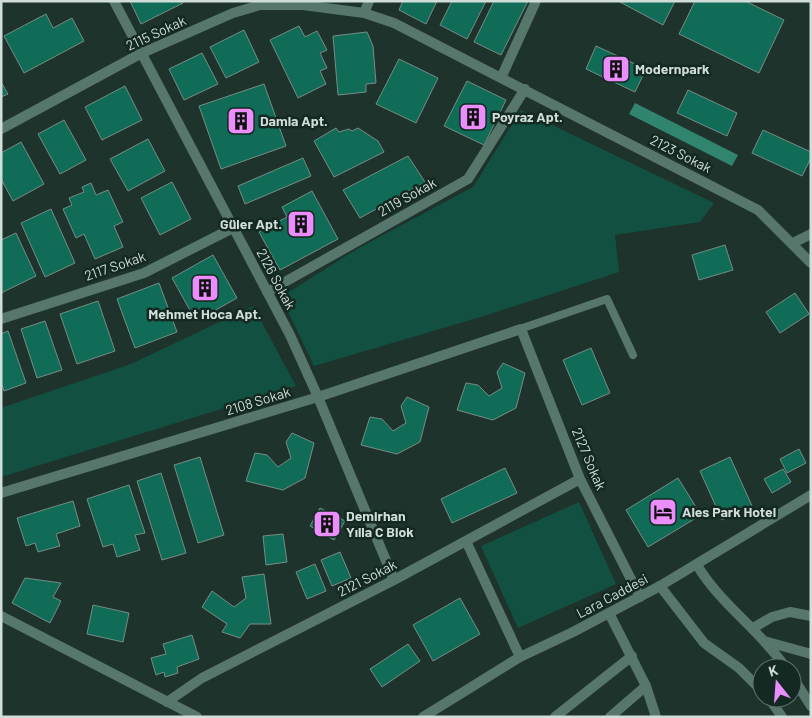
<svg xmlns="http://www.w3.org/2000/svg" width="812" height="718" viewBox="0 0 812 718" font-family="Barlow,sans-serif">
	<rect width="100%" height="100%" fill="#1e332c"/>
	<path fill="#125141" d="M521,110L714,203L700,222L615,235L619,272L484,316L314,366L281,297L357,249L473,187Z
		M253,306L296,386L1,477V408L131,364Z
		M579,502L616,584L518,628L481,546Z"/>
	<path fill="#31846d" d="M635,103L738,155L732,166L629,114Z"/>
	<path fill="#106c56" stroke="#768d85" d="M130,1H182L183,3L141,24Z
		M403,1H437L426,24L399,10Z
		M452,1H486L467,39L440,25Z
		M494,1H528L501,55L474,42Z
		M618,1H675L663,25Z
		M695,1H745L784,20L759,73L679,34Z
		M46,14L53,28L72,18L84,41L24,73L4,36Z
		M299,26L305,37L317,31L327,50L320,53L327,68L320,71L326,84L298,98L270,40Z
		M244,30L259,62L226,78L210,47Z
		M367,32L373,46L376,83L366,84V92L338,95L333,36Z
		M596,46L646,69L635,92L586,69Z
		M202,53L218,84L184,100L169,69Z
		M399,59L438,78L416,123L376,104Z
		M467,81L506,100L484,145L444,126Z
		M1,82L8,94L1,97Z
		M264,84L286,146L221,169L199,106Z
		M125,86L142,120L102,140L85,107Z
		M688,90L737,113L727,136L677,113Z
		M64,120L86,160L60,174L38,134Z
		M336,128L339,132L349,129L352,131L358,128L378,141L384,152L334,177L314,141Z
		M763,130L811,152V158L802,176L752,153Z
		M148,139L165,171L128,191L110,159Z
		M21,142L44,184L13,201L1,179V153Z
		M408,156L425,182L360,218L343,190Z
		M303,158L311,176L245,204L238,186Z
		M172,182L191,219L160,235L141,198Z
		M91,183L96,195L108,190L123,222L114,226L123,247L95,259L84,234L76,238L63,209L72,205L69,198L84,192L82,187Z
		M312,191L338,239L280,270L259,232L287,217L282,207Z
		M51,209L75,263L45,277L21,223Z
		M16,233L36,276L1,293V240Z
		M725,245L733,270L699,280L692,255Z
		M213,255L237,298L196,321L172,278Z
		M159,283L177,332L135,348L117,299Z
		M795,293L809,314L780,333L766,312Z
		M98,301L115,351L77,364L60,314Z
		M45,321L62,370L37,378L21,329Z
		M8,331L26,383L4,391L1,382V334Z
		M591,348L610,393L582,405L563,360Z
		M503,363L525,373L516,408L493,420L457,410L466,383L478,385L489,396L502,388L497,372Z
		M407,397L429,407L420,442L397,454L361,445L370,417L382,419L393,431L406,423L401,406Z
		M292,433L314,443L305,478L283,490L246,481L255,453L267,455L278,467L291,458L286,442Z
		M799,449L806,463L787,473L780,459Z
		M200,457L224,535L198,543L174,465Z
		M730,457L752,506L722,520L700,471Z
		M505,468L517,493L452,523L441,499Z
		M783,469L791,482L772,493L764,479Z
		M161,473L186,553L162,560L137,481Z
		M678,478L701,515L648,547L626,510Z
		M129,485L145,533L135,535L140,550L117,557L113,544L103,547L87,499Z
		M73,501L80,526L56,534L60,546L38,552L35,543L26,546L17,518Z
		M320,508L345,521L334,540L310,526Z
		M283,534L287,562L266,565L263,536Z
		M340,552L351,578L332,586L321,560Z
		M315,564L326,591L307,599L296,572Z
		M264,574L271,624H250L240,638L222,632L227,624L202,607L212,591L234,607L246,598L242,577Z
		M25,578L61,583L53,597L61,601L50,623L12,603Z
		M460,598L480,634L433,661L413,625Z
		M93,605L129,613L123,642L87,634Z
		M192,635L199,659L177,667L178,673L165,677L164,672L156,675L151,658L166,654L163,644Z
		M408,644L420,661L382,687L370,669Z"/>
	<g fill="none" stroke-linecap="round" stroke-linejoin="round">
		<path stroke="#58776c" stroke-width="8" d="M517,330L607,299L633,355"/>
		<path stroke="#58776c" stroke-width="10" d="M114,1L290,335L318,397L394,580
			M364,13L369,1
			M501,78L536,1
			M1,129L140,54L233,13L260,5H303L364,13L394,23L758,210L811,263
			M793,243L811,234
			M267,292L468,179L525,89
			M1,319L144,273L233,228
			M1,493L318,397L521,329L580,479L640,597
			M466,541L520,657
			M697,565C720,604 760,630 786,668
			M660,586L704,643L739,668L762,691
			M609,613L646,686L656,717
			M1,616L197,717
			M753,628L772,617L790,612L811,616
			M764,641L811,654
			M792,676L811,706
			M769,698L782,717
			M167,702L202,678L394,580L580,479
			M555,717L632,656
			M610,717L646,686"/>
		<path stroke="#58776c" stroke-width="10" d="M423,717L520,657L573,632L660,586L811,495"/>
	</g>
	<defs>
		<symbol id="building-square" viewBox="-11 -11 22 22"><rect x="-9" y="-9" width="18" height="18" rx="4" fill="#eb8dfc" stroke="#142922"/><path d="M-4-6H4V6H1V3H-1V6H-4ZM-2.5-4.3h1.7v1.8h-1.7ZM.8-4.3h1.7v1.8H.8ZM-2.5-1h1.7V.8h-1.7ZM.8-1h1.7V.8H.8Z" fill="#111"/></symbol>
		<symbol id="hotel-square" viewBox="-11 -11 22 22"><rect x="-9" y="-9" width="18" height="18" rx="4" fill="#eb8dfc" stroke="#142922"/><path d="M-6-4.5h1.5V1H6V5H4.5V3h-9V5H-6ZM-4 0a1.8 1.8 0 1 1 3.6 0ZM.5 0V-2.5h3Q6-2.5 6 0Z" fill="#111"/></symbol>
	</defs>
	<g fill-rule="evenodd">
		<use href="#building-square" x="600" y="53" width="32" height="32"/>
		<use href="#building-square" x="457" y="101" width="32" height="32"/>
		<use href="#building-square" x="225" y="105" width="32" height="32"/>
		<use href="#building-square" x="285" y="208" width="32" height="32"/>
		<use href="#building-square" x="189" y="272" width="32" height="32"/>
		<use href="#hotel-square" x="647" y="496" width="32" height="32"/>
		<use href="#building-square" x="311" y="508" width="32" height="32"/>
	</g>
	<g text-anchor="middle" stroke-width="5" stroke-linejoin="round" paint-order="stroke">
		<g font-size="14" fill="#d0ddd8" stroke="#142922">
			<text transform="translate(156 33) rotate(-25)" y="5">2115 Sokak</text>
			<text transform="translate(681 154) rotate(27)" y="5">2123 Sokak</text>
			<text transform="translate(407 197) rotate(-29)" y="5">2119 Sokak</text>
			<text transform="translate(115 266) rotate(-19)" y="5">2117 Sokak</text>
			<text transform="translate(276 279) rotate(62)" y="5">2126 Sokak</text>
			<text transform="translate(258 401) rotate(-17)" y="5">2108 Sokak</text>
			<text transform="translate(589 459) rotate(67)" y="5">2127 Sokak</text>
			<text transform="translate(367 578) rotate(-27)" y="5">2121 Sokak</text>
			<text transform="translate(612 596) rotate(-28)" y="5">Lara Caddesi</text>
		</g>
		<g font-size="14" font-weight="bold" fill="#d0ddd8" stroke="#142922" text-anchor="start">
			<text x="635" y="74">Modernpark</text>
			<text x="492" y="122">Poyraz Apt.</text>
			<text x="260" y="126">Damla Apt.</text>
			<text x="282" y="229" text-anchor="end">Güler Apt.</text>
			<text x="205" y="319" text-anchor="middle">Mehmet Hoca Apt.</text>
			<text x="682" y="517">Ales Park Hotel</text>
			<text x="346" y="521">Demirhan<tspan x="346" dy="16">Yılla C Blok</tspan></text>
		</g>
	</g>
	<rect width="812" height="718" fill="none" stroke="#d0ddd8" stroke-width="5"/>
	<g transform="translate(777 683) rotate(343)"><circle r="24" fill="#142922" stroke="#5f716b"/>
	<path d="M0-4L9 19L0 12L-9 19Z" fill="#eb8dfc"/>
	<text y="-8" font-size="14" font-weight="bold" text-anchor="middle" fill="#d0ddd8">K</text>
	</g>
</svg>
